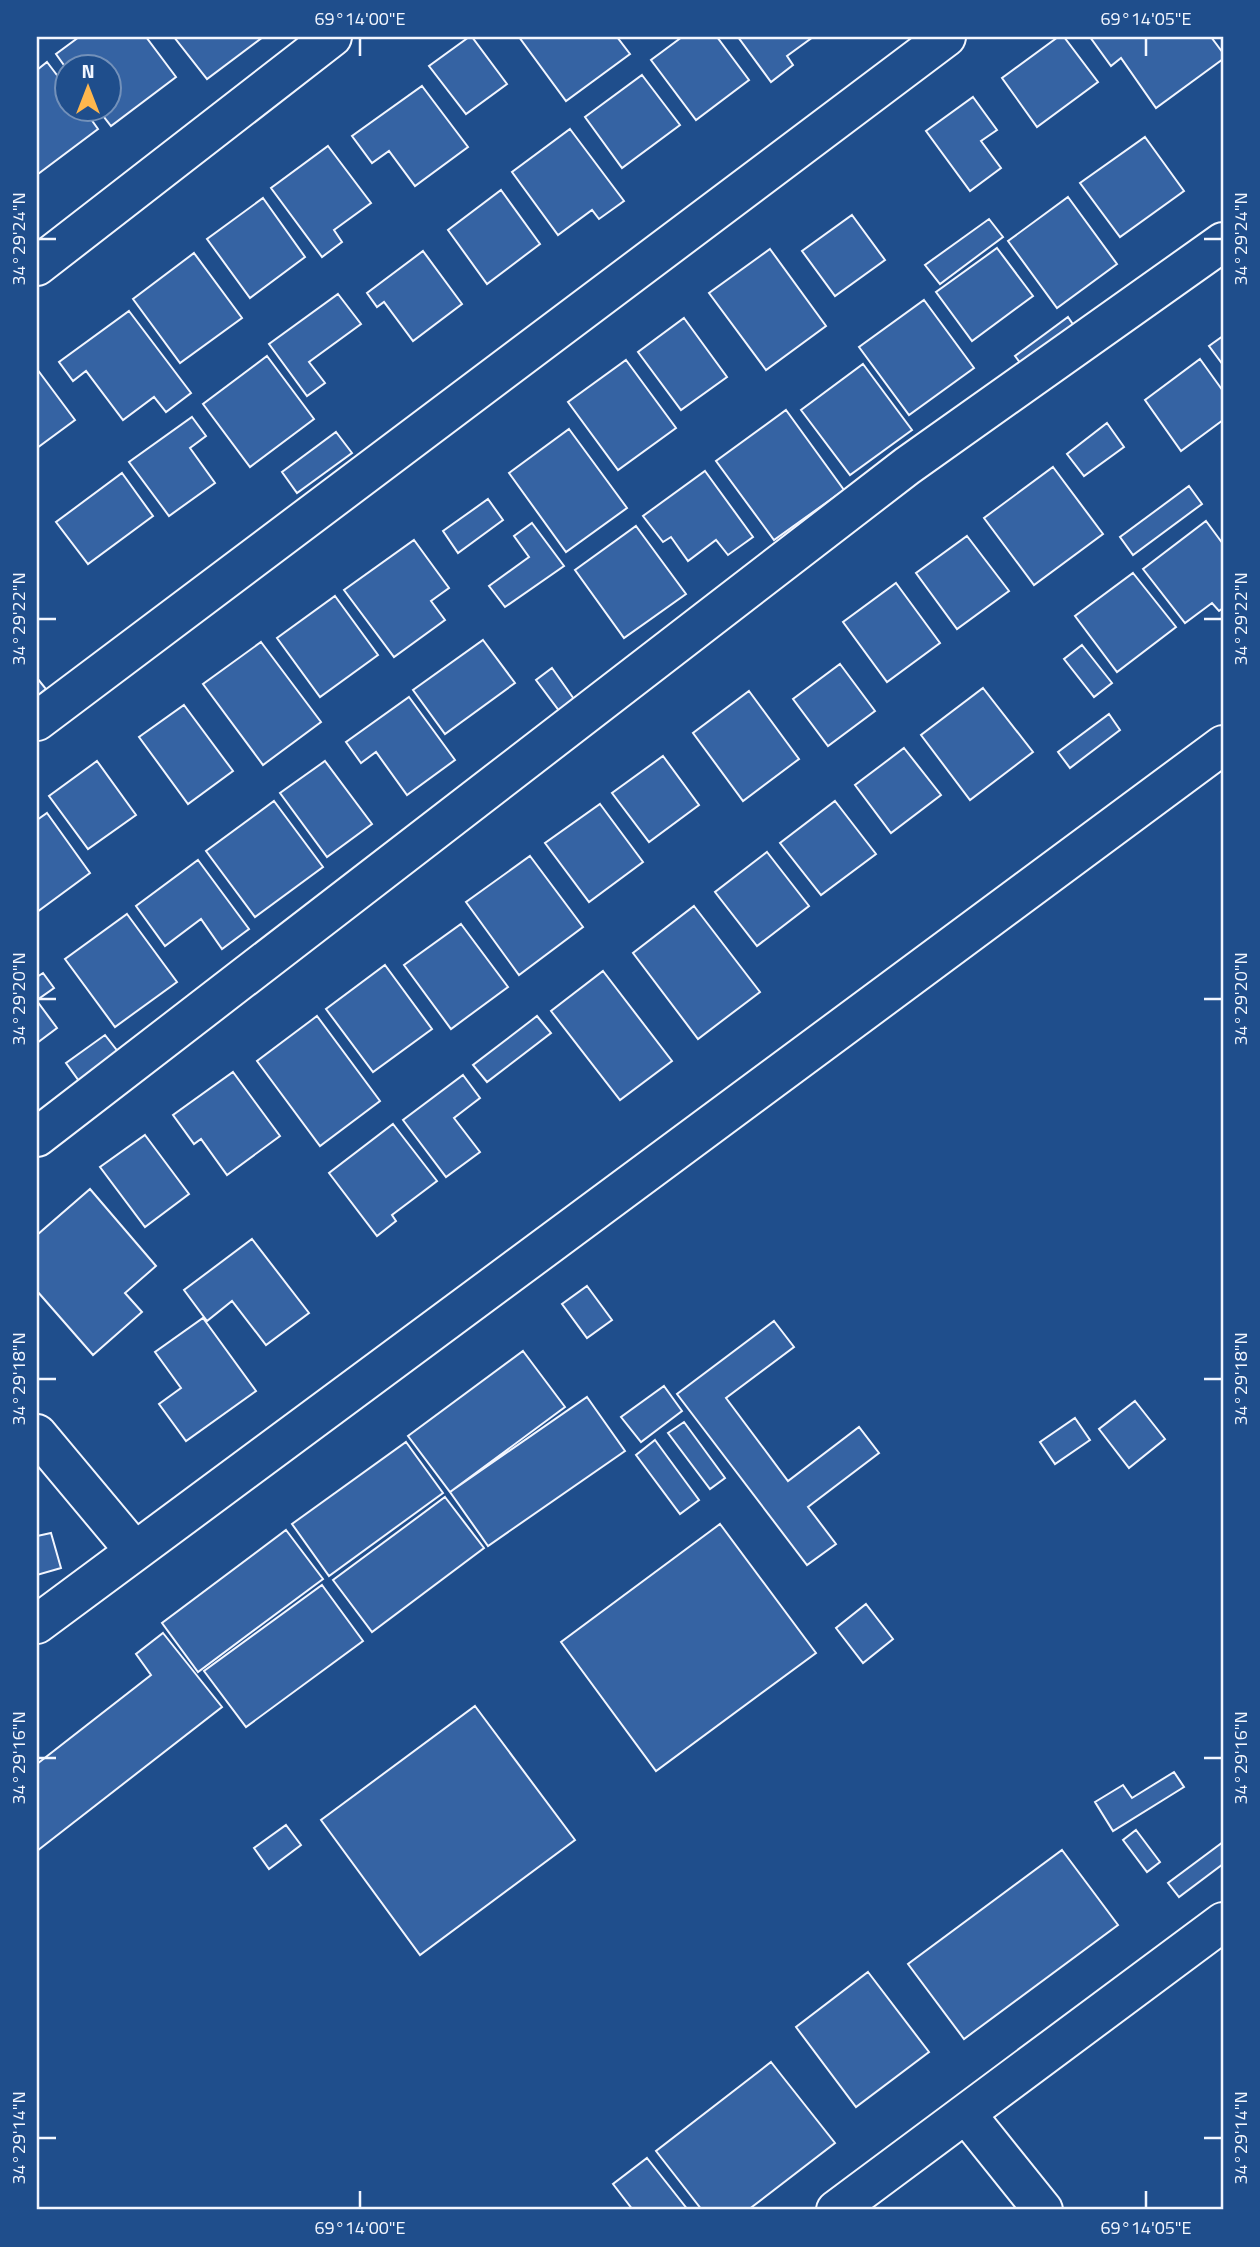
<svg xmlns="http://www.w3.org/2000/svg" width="1260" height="2247" viewBox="0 0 1260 2247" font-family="'Titillium Web',sans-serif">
	<rect width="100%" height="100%" fill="#1f4e8c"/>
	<path fill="#3563a3" stroke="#f2f6ff" stroke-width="2" d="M79,37H146L176,77L111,126L97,108H108V66L66,68L56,54Z
		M174,37H263L207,79Z
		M469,37H472L507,84L466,114L429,66Z
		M519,37H617L630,54L566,101Z
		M682,37H717L749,80L696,120L651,60Z
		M738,37H813L787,56L793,65L771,82Z
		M1058,37H1064L1098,82L1037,127L1002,78Z
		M1090,37H1211L1223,53V59L1156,108L1121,58L1111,66Z
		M47,62L66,87V108H83L98,129L38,174L37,70Z
		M642,75L680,125L622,168L585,117Z
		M422,86L468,147L415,186L389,151L372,163L352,136Z
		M973,97L997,130L981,141L1001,168L970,191L926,131Z
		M570,129L624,201L599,219L592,210L558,235L512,172Z
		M1145,137L1184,191L1120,237L1080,183Z
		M328,146L371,203L334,230L342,242L322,257L271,188Z
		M501,190L540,244L487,284L448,230Z
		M1068,197L1117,264L1057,308L1008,241Z
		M263,198L305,257L250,298L207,239Z
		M852,215L885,260L835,296L802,251Z
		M989,219L1003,237L940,284L925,265Z
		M997,248L1033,296L972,341L936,292Z
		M770,249L826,326L766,370L709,293Z
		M423,251L462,304L413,341L384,302L377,307L367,293Z
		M194,253L242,318L180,363L133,299Z
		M338,294L361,324L309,362L325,383L307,396L269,344Z
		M924,300L974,368L909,415L859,347Z
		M129,311L191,393L166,412L154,397L123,420L86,371L73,381L59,362Z
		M1068,317L1083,339L1031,377L1015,356Z
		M684,318L727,377L681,410L638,352Z
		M1223,336V365L1209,346Z
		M267,356L314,419L250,467L203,404Z
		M1200,359L1223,391V420L1181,451L1145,400Z
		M626,360L676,428L618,470L568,402Z
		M863,364L912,430L850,475L801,410Z
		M37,369L75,420L37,448Z
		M786,410L844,490L774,540L716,461Z
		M192,417L206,436L190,448L215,483L169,516L129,462Z
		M1107,423L1124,447L1084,476L1067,454Z
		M569,429L627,508L566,552L509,473Z
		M336,432L352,453L297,493L282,472Z
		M1053,467L1103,534L1034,585L984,518Z
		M705,471L753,537L728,555L716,540L688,561L671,537L663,542L643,516Z
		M122,473L153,516L88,564L56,522Z
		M1189,486L1202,504L1133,555L1120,537Z
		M488,499L503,520L458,553L443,531Z
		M1206,521L1223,544V608L1219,611L1212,603L1185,623L1143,569Z
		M532,523L564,566L505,607L489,586L529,557L514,536Z
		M636,526L686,594L624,638L575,570Z
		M967,536L1009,591L957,629L916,573Z
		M414,540L449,588L431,601L445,620L394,657L344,590Z
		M1133,573L1176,627L1117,672L1075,616Z
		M896,583L940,643L887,682L843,622Z
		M335,596L378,655L320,697L277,638Z
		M483,640L515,683L445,734L413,690Z
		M261,642L321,722L263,765L203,684Z
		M1082,645L1112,683L1094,697L1064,659Z
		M840,664L875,711L828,746L793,699Z
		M552,668L581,709L566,720L536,680Z
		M37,678L46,689L37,696Z
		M983,688L1033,752L970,800L921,735Z
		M749,691L799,759L743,801L693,733Z
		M409,697L455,760L407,795L376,752L361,763L346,742Z
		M184,705L233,771L188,804L139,737Z
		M1109,714L1120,730L1070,768L1058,752Z
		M904,748L941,795L891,833L855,785Z
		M663,756L699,805L649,842L612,793Z
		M97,761L136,815L88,849L49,796Z
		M325,761L372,824L327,857L280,793Z
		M274,801L323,867L255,917L206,851Z
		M835,801L876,854L821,895L780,843Z
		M600,804L643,862L589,902L545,843Z
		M47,813L90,873L37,912V820Z
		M767,852L809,906L757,946L715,892Z
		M530,856L583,927L519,975L466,902Z
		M198,860L249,929L222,949L201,919L165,946L136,906Z
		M694,906L760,992L698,1039L633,953Z
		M127,914L177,982L115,1027L65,959Z
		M461,924L508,987L451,1029L404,965Z
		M385,965L432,1029L373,1072L326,1009Z
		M603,971L672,1061L620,1100L551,1011Z
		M43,973L54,988L37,1000V977Z
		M37,1001L57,1028L37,1043Z
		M317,1016L380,1101L320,1146L257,1061Z
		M537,1016L551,1033L487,1082L473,1065Z
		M105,1035L119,1053L79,1081L66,1063Z
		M233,1072L280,1136L227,1175L201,1139L194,1144L173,1115Z
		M463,1075L480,1098L454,1118L480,1152L446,1177L403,1120Z
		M393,1124L437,1181L392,1215L396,1221L377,1236L329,1173Z
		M145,1135L189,1194L145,1227L100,1167Z
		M90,1189L156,1266L125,1293L142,1312L93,1355L37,1291V1235Z
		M252,1239L309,1313L266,1345L232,1301L207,1321L184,1290Z
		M587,1286L612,1320L587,1338L562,1304Z
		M203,1318L256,1391L186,1441L159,1404L181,1388L155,1352Z
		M774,1321L794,1347L726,1398L788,1481L859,1427L879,1453L808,1507L836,1544L807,1565L677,1394Z
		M523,1351L565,1407L450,1492L408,1436Z
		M664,1386L682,1411L641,1442L621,1417Z
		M587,1397L625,1451L488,1546L450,1492Z
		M1135,1401L1165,1439L1129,1468L1099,1429Z
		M1075,1418L1090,1440L1055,1464L1040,1442Z
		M684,1422L725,1478L710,1489L668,1433Z
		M655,1440L699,1500L680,1514L636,1455Z
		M406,1442L443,1493L329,1576L292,1524Z
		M445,1497L484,1548L372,1632L333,1580Z
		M720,1524L816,1653L656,1771L561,1642Z
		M286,1530L323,1579L198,1672L162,1623Z
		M51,1533L61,1568L37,1575V1536Z
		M322,1585L363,1641L246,1727L204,1671Z
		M866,1604L893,1639L863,1663L836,1628Z
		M163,1633L222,1707L37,1851V1764L151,1675L136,1654Z
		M475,1706L575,1840L420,1955L321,1820Z
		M1174,1772L1184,1787L1113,1831L1095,1802L1123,1785L1132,1798Z
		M286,1825L301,1845L269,1869L254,1848Z
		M1136,1830L1160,1862L1147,1872L1123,1840Z
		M1223,1842V1864L1179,1897L1168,1883Z
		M1062,1850L1118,1925L964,2039L908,1964Z
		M868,1972L929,2052L856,2107L796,2027Z
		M771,2062L835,2143L748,2210H702L656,2151Z
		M647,2158L688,2210H633L613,2184Z"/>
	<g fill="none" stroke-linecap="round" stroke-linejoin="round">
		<defs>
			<path id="minor" d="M37,266L332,37
				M37,721L946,37
				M37,1137L907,466L1223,242
				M37,1434L134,1550
				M37,1624L1223,745
				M966,2114L1043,2210
				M836,2210L1223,1922"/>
		</defs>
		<use href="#minor" stroke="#f2f6ff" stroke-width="42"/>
		<use href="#minor" stroke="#1f4e8c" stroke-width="38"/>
	</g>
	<path fill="none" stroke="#f2f6ff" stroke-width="2.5" d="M360,38V56M1146,38V56M38,239H56M1204,239H1222M38,619H56M1204,619H1222M38,999H56M1204,999H1222M38,1379H56M1204,1379H1222M38,1758H56M1204,1758H1222M38,2138H56M1204,2138H1222M360,2191V2208M1146,2191V2208"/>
	<rect width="1260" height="2247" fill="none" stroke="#1f4e8c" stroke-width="77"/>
	<g transform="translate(88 88)"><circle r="33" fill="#1f4e8c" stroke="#7391ba" stroke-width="2"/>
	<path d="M0-5L12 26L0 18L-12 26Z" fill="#ffb74d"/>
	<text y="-10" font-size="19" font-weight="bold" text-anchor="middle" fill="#f2f6ff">N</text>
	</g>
	<rect x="38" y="38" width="1184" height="2170" fill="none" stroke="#f2f6ff" stroke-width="2.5"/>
	<g font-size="18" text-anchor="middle" fill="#f2f6ff">
		<text x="360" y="25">69°14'00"E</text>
		<text x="1146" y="25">69°14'05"E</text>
		<text transform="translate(19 239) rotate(-90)" y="6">34°29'24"N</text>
		<text transform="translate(1241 239) rotate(-90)" y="6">34°29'24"N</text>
		<text transform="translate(19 619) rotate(-90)" y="6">34°29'22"N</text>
		<text transform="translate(1241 619) rotate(-90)" y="6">34°29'22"N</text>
		<text transform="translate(19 999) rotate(-90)" y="6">34°29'20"N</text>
		<text transform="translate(1241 999) rotate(-90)" y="6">34°29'20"N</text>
		<text transform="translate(19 1379) rotate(-90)" y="6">34°29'18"N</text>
		<text transform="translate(1241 1379) rotate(-90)" y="6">34°29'18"N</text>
		<text transform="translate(19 1758) rotate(-90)" y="6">34°29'16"N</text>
		<text transform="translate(1241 1758) rotate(-90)" y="6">34°29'16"N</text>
		<text transform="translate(19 2138) rotate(-90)" y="6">34°29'14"N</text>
		<text transform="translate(1241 2138) rotate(-90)" y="6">34°29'14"N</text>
		<text x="360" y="2234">69°14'00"E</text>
		<text x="1146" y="2234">69°14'05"E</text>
	</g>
</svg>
